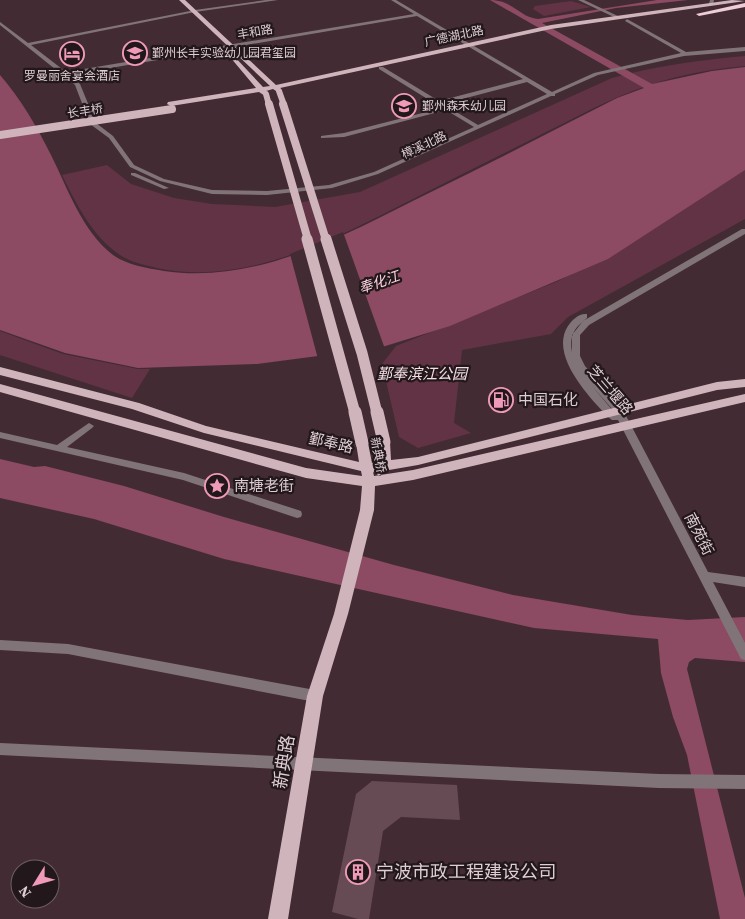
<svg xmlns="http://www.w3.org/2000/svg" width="745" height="919" viewBox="0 0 745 919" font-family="'Source Serif 4','Noto Sans SC',serif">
	<rect width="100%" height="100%" fill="#432b33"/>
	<path fill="#623344" d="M571,1L591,7L544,16L533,9L535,6Z
		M745,56V66C700,70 659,79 618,97C594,107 571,120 548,131C503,154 458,176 413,199C336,238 246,287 157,268C145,265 130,262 120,255C92,236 77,205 62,175L107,165L131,184L174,198L212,204L275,207L360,192L612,78C656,66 700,60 745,56Z
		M745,168V219L568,317L551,334L462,350L454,423L471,433L418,448L399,437L382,364L396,346L556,282L625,247Z
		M0,331L63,354L138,369H150L132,398L0,355Z"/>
	<path fill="#8c4a63" d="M490,0C513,0 520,18 538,19L657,0H688L616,8L542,23L652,84L712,71L745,67V170L608,259L450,326L379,348L257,364L138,368L65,353L0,330V75C21,99 37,127 51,155C68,189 82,231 113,255C127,265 147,268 164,271C261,285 349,232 433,191C495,161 556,129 617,98L644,88Z
		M0,459L34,467L45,466L124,486L224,517L394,565L513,595L632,615L688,620L745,617V662L695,658L689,662L687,669L745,898V919H720L687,755L673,717L661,673L658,639L534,628L224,559L94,519L0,498Z"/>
	<path fill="#432b33" d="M343,232L385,349L318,359L290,254Z"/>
	<path fill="#664b54" d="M372,781L457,785L460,820L401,817L383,831L369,919H358L332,912L356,794Z"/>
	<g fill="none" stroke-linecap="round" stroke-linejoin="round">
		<path fill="#817478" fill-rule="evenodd" d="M266,0H278L195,12L31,45L66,72L414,14L391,0H396L552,92L594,73L681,53L625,21L627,19L686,52L745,47V51L684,56L598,75L555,94V96H551L378,174L332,188L267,195L212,194L160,181L130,167L109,138L90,124L75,85L0,25V22L28,43L195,10ZM417,16L523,79L439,101L383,67H379V69L442,108L344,133L321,136V138L344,137L446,110L474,127L374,172L329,185L267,191L212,190L164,179L134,165L113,136L96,123L80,84L69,75ZM527,82L547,94L478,125L443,104Z
			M578,0H584L620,17L616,18Z
			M710,0H714L713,4H709Z
			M131,173H135L169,188L164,189L131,175Z
			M742,229H745V234L589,325L580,335V356L585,366L623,410L708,572L745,577V587L713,582L745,643V660L741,659L618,420H612L608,417C589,397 549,355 568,326C572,320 579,313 587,314V318C574,328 569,336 572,352V335L583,321ZM591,385L614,411V412Z
			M89,423L94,426L92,428L67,447L184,473L301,511L302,514L301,517L297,518L183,480L0,438V432L57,445Z
			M0,640L68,644L315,690L320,692L321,696L320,700L315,702L68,654L0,650Z
			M0,743L659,774L745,775V789L659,788L0,755Z"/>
		<path fill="#cfb4bc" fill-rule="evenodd" d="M179,0H185L276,85L551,25L732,0L745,1L551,29L280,88L282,91L279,93L273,89L266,91L268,94L265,96L259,92L171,106L167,104L168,102L256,88L230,57L232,54L263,87L270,86Z
			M0,367L139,403L206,426L359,462L356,443L362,439L368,443L372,463L379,462L378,442L384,438L390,442L391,460L418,457L717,382L745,379V387L717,390L418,465L389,470L380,476L373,472L374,476L413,470L745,394V402L413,480L375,486L374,510L348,614L323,696L288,919H268L307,696L334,614L360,510L362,486L306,478L0,392V384L306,468L362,476L361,471L204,433L132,409L0,375Z"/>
		<path fill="#eecdd7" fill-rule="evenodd" d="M745,3V7L699,16L696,14Z"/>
		<path stroke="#cfb4bc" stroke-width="6" d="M279,91L284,105
			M266,94L269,105"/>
		<path stroke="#cfb4bc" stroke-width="8" d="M269,104L308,240
			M283,104L326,240
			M0,135L172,109"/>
		<path stroke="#cfb4bc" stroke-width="11" d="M307,239L355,413
			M326,239L362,353L377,413"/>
		<path stroke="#cfb4bc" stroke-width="13" d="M355,412L362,443
			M377,412L384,442"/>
	</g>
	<defs>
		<symbol id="school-ring" viewBox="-11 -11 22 22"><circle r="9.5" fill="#22171b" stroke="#ef9ab8" stroke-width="1.5"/><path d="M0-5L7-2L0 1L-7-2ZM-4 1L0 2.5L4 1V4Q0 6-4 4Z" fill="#ef9ab8"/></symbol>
		<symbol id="hotel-ring" viewBox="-11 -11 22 22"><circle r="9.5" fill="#22171b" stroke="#ef9ab8" stroke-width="1.5"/><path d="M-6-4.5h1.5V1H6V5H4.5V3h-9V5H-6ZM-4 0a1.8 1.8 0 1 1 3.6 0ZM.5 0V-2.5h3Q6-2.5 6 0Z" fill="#ef9ab8"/></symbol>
		<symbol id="fuel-ring" viewBox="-11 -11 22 22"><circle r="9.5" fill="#22171b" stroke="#ef9ab8" stroke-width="1.5"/><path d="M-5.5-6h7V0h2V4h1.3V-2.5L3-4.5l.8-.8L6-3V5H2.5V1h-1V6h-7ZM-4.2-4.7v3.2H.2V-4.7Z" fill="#ef9ab8"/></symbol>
		<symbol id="sight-ring" viewBox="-11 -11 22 22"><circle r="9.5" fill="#22171b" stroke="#ef9ab8" stroke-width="1.5"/><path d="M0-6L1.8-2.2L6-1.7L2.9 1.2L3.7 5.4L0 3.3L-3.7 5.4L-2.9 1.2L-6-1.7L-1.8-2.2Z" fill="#ef9ab8"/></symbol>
		<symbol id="building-ring" viewBox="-11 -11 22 22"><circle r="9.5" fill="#22171b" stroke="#ef9ab8" stroke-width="1.5"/><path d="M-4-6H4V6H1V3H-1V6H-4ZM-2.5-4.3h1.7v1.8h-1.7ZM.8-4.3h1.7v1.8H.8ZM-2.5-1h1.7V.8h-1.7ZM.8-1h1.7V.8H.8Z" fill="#ef9ab8"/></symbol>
	</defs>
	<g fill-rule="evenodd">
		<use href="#school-ring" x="121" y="39" width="28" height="28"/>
		<use href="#hotel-ring" x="58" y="40" width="28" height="28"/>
		<use href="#school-ring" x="390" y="92" width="28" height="28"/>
		<use href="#fuel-ring" x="487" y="386" width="28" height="28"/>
		<use href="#sight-ring" x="203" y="472" width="28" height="28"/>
		<use href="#building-ring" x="344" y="858" width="28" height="28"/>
	</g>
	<g text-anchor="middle" stroke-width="4.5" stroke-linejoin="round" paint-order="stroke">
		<g font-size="12" fill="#decdd2" stroke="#22171b">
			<text transform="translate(255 32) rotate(-10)" y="4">丰和路</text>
			<text transform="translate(454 36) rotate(-12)" y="4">广德湖北路</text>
			<text transform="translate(85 111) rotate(-9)" y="4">长丰桥</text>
			<text transform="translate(424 145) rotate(-25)" y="4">樟溪北路</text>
			<text transform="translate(378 455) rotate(79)" y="4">新典桥</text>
		</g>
		<g font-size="12" fill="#decdd2" stroke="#22171b" text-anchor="start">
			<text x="152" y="57">鄞州长丰实验幼儿园君玺园</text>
			<text x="72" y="80" text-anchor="middle">罗曼丽舍宴会酒店</text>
			<text x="422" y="110">鄞州森禾幼儿园</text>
		</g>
		<g font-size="14" font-style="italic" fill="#fed4e1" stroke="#22171b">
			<text transform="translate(379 282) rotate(-19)" y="5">奉化江</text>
		</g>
		<g font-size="15" font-style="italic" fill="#f3dee4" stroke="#22171b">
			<text x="422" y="379">鄞奉滨江公园</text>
		</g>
		<g font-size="15" fill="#decdd2" stroke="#22171b">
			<text transform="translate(610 390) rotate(49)" y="5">芝兰堰路</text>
			<text transform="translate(331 443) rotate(13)" y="5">鄞奉路</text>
			<text transform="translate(699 534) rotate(63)" y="5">南苑街</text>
		</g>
		<g font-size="15" fill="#decdd2" stroke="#22171b" text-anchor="start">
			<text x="518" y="405">中国石化</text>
			<text x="234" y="491">南塘老街</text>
		</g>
		<g font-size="18" fill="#decdd2" stroke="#22171b">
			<text transform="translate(284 762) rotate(-81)" y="6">新典路</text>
		</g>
		<g font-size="18" fill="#decdd2" stroke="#22171b" text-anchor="start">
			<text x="376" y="878">宁波市政工程建设公司</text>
		</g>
	</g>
	<g transform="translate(35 884) rotate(233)"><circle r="24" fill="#22171b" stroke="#6d6064"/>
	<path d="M0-4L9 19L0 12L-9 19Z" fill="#ef9ab8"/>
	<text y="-8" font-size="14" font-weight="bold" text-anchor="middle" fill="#decdd2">N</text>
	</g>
</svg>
